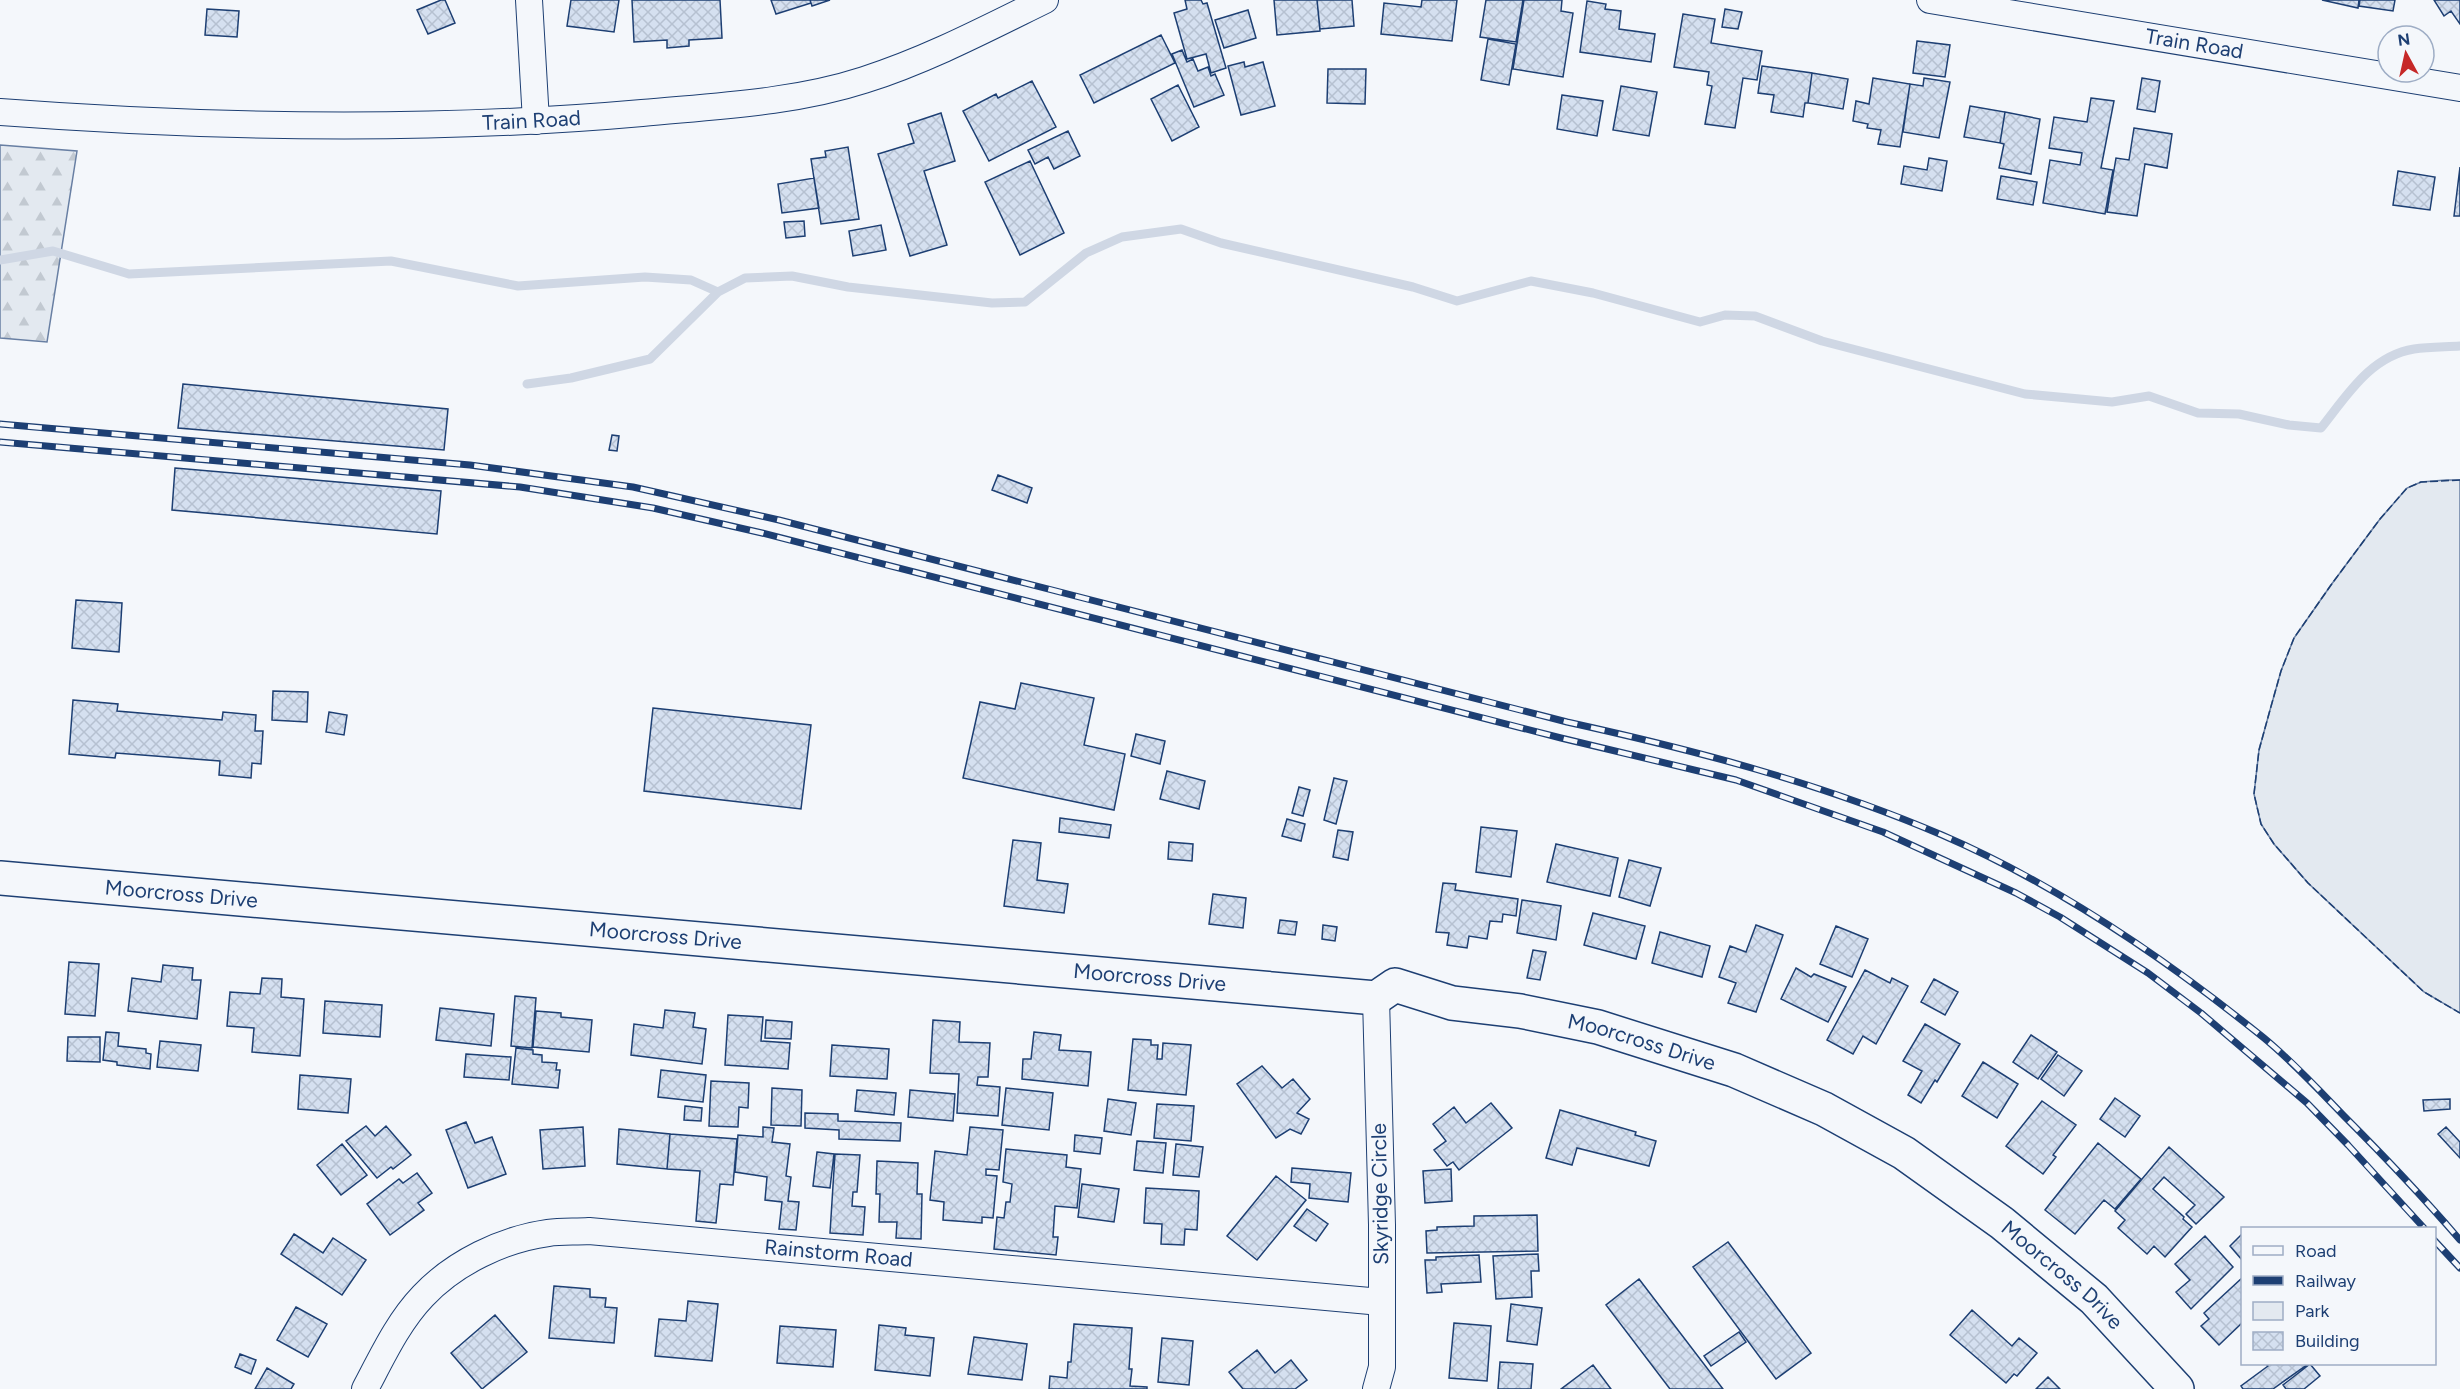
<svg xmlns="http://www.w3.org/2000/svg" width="2460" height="1389" viewBox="0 0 2460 1389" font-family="Figtree,sans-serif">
	<defs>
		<pattern id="forest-firs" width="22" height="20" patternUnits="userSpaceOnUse" patternTransform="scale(1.5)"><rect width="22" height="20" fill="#e3e9f0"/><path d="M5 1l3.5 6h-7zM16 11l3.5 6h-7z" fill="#c2c9d1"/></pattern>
		<pattern id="building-cross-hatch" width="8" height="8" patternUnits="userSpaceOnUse" patternTransform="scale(1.5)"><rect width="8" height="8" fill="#d5e0f0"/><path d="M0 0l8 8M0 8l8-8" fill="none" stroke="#b6c1d1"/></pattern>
	</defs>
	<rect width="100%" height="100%" fill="#f4f7fb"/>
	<path fill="url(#forest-firs)" stroke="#687fa3" stroke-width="1.5" d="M0,145L77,151L47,342L0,338Z"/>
	<path fill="#e3e9f0" stroke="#687fa3" stroke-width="1.5" d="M2446,480H2460V1013L2424,992L2308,883L2274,844L2261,824L2254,794L2259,750L2270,710L2281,671L2294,638L2331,585L2380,519L2407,488L2421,482Z"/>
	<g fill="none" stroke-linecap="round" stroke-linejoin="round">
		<path stroke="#cfd7e4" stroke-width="9" d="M0,260L53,251L129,274L391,261L518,286L645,277L691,280L718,292L745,278L792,276L848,287L992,303L1025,302L1086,253L1122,237L1181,229L1221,243L1413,287L1457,301L1531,281L1593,293L1700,322L1725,315L1755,316L1822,341L2025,394L2112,402L2149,396L2198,413L2239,414L2289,425L2321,428C2346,397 2370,356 2414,349C2429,347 2445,347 2460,346
			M527,384L571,378L650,359L718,292"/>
	</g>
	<path fill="url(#building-cross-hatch)" stroke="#1d3f73" stroke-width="1.5" d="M441,0H445L455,23L428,34L417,10Z
		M571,0H619L614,32L567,26Z
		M632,0H720L722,38L689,40V46L667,48V40L634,42Z
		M771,0H810L811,3L776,14Z
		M810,0H830L812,6Z
		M1185,0H1201L1203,4L1207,3L1226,68L1211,73L1206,54L1187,59L1174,13L1187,9Z
		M1274,0H1317L1320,31L1277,35Z
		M1317,0H1352L1354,26L1320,29Z
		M1422,0H1457L1452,41L1381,34L1384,3L1421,7Z
		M1486,0H1523L1516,42L1480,37Z
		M1524,0H1562L1561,11L1573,13L1563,77L1513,69Z
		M2322,0H2359L2358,8Z
		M2360,0H2395L2393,11L2359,6Z
		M2434,0H2460V24L2451,11L2444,16Z
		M1587,1L1606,4L1605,9L1621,11L1619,29L1655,34L1651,62L1580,52Z
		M207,9L239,11L237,37L205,35Z
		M1725,9L1742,12L1738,29L1722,27Z
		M1248,10L1256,38L1224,48L1215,20Z
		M1683,14L1715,19L1711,43L1762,51L1757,80L1743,78L1735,128L1705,124L1712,86L1707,85L1709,72L1674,67Z
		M1161,35L1175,63L1094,103L1080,75Z
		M1488,39L1516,44L1509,85L1481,80Z
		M1917,41L1950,45L1945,77L1913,73Z
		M1182,50L1187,62L1193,59L1198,71L1208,67L1211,76L1215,74L1224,95L1194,107L1172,54Z
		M1244,62L1245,67L1263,62L1275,106L1241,115L1228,66Z
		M1762,66L1812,73L1808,103H1805L1803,117L1771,112L1774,95L1758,93Z
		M1328,69H1366L1365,104L1327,103Z
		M1812,73L1848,79L1843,109L1808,103Z
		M1873,78L1910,84L1900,147L1878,144L1881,130L1867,128L1868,124L1853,121L1856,101L1869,104Z
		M1924,78L1950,82L1939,138L1903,132L1910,84L1923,86Z
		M2142,78L2160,81L2155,112L2137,109Z
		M1032,81L1056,127L989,161L963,111L996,94L998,98Z
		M1178,85L1199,127L1172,141L1151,99Z
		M1621,86L1657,92L1649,136L1613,130Z
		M1562,95L1603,101L1597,136L1557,129Z
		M2091,98L2114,101L2101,168L2113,170L2105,214L2043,203L2050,160L2080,165L2082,153L2049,148L2054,117L2087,122Z
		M1970,106L2005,112L2000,143L1964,137Z
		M2005,112L2040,119L2031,174L1999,168L2004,144L2000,143Z
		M941,113L955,161L924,171L947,245L910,256L878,154L914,143L908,124Z
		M2134,128L2172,134L2167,168L2145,164L2137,216L2107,212L2116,158L2129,160Z
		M1068,131L1080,156L1054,169L1048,157L1035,164L1028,150Z
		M848,147L859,219L821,224L811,159L826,157L825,151Z
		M1929,158L1947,161L1942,191L1901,184L1904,166L1927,170Z
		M1030,161L1064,233L1020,255L985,182Z
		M2460,167V216H2454Z
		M2398,171L2435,177L2430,210L2393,205Z
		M2001,176L2037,182L2033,205L1997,199Z
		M814,178L819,208L782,213L778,184Z
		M804,221L805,236L786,238L784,222Z
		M881,225L886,250L853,256L849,231Z
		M183,384L448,409L444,450L178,428Z
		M612,435L619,436L617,451L609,450Z
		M175,468L441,491L437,534L172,510Z
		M998,475L1032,488L1027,503L992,490Z
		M76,600L122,603L119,652L72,648Z
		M1021,683L1094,698L1084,745L1125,754L1114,810L963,778L980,702L1015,709Z
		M273,691L308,692L307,722L272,720Z
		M73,700L118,704L117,711L222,720L223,712L256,715L255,731H263L261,764L252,763L251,778L219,775L220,761L116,753L115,758L69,754Z
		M653,708L811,725L801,809L644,791Z
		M329,712L347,715L344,735L326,732Z
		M1136,734L1165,741L1160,764L1131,756Z
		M1167,771L1205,781L1199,809L1160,799Z
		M1334,778L1347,781L1336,824L1324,820Z
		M1299,787L1310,790L1303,816L1292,813Z
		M1060,818L1111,825L1109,838L1059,832Z
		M1287,819L1305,824L1301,841L1282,836Z
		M1481,827L1517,831L1511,877L1476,872Z
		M1338,830L1353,832L1348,860L1333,857Z
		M1013,840L1041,843L1037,880L1068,884L1064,913L1004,906Z
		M1169,842L1193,844L1192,861L1168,859Z
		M1556,844L1618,858L1610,896L1547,882Z
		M1629,860L1661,868L1650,906L1619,897Z
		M1443,883L1456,884L1455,890L1518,899L1516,916L1503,914L1502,922L1490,921L1487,939L1469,936L1467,948L1447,945L1449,933L1436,932Z
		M1213,894L1246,898L1243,928L1209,924Z
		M1522,900L1561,906L1556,940L1517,933Z
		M1593,913L1645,926L1636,959L1584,945Z
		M1280,920L1297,922L1295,935L1278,933Z
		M1323,925L1337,927L1335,941L1322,939Z
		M1756,925L1783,935L1756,1012L1728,1003L1736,983L1719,977L1730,946L1746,952Z
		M1836,926L1868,939L1852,977L1820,964Z
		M1660,932L1710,946L1702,977L1652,963Z
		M1533,950L1546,952L1540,980L1527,978Z
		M69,962L99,964L95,1016L65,1014Z
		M163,965L193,968L192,980H201L197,1019L128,1011L132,978L161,982Z
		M1796,968L1811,977L1814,974L1846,987L1828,1022L1781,999Z
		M1865,970L1890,983L1892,978L1908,986L1876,1044L1863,1036L1853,1054L1827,1040Z
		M262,978L282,979L281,997L304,999L300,1056L252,1052L254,1028L227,1026L230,992L260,994Z
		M1934,979L1958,992L1945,1015L1921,1002Z
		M515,996L536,998L532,1048L511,1046Z
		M325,1001L382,1005L380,1037L323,1033Z
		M440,1008L494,1014L491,1046L436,1040Z
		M665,1010L695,1013L693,1027L706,1029L702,1064L631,1055L634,1024L663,1028Z
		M536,1011L561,1013V1017L592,1020L589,1052L533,1047Z
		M728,1015L763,1017L761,1041L790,1043L788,1069L725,1065Z
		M766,1020L792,1022L791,1039L765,1038Z
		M933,1020L960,1022L959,1042L990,1043L988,1077H978L977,1085L1000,1087L998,1116L957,1113L959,1074L930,1073Z
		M1925,1024L1960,1044L1937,1082L1935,1080L1921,1103L1908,1095L1922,1071L1903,1061Z
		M106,1032L119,1033L118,1046L146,1049V1053L151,1054L150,1069L117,1065V1062L103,1060Z
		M1034,1032L1061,1035L1059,1050L1091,1052L1088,1086L1022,1079L1023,1059H1031Z
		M2031,1035L2057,1052L2038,1079L2013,1062Z
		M68,1037H100V1062L67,1061Z
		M1133,1039L1151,1040V1045H1158L1157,1059H1162L1163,1043L1191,1045L1186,1095L1128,1090Z
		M160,1041L201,1045L198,1071L157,1067Z
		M832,1045L889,1049L887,1079L830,1076Z
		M516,1048L533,1050V1054L542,1055V1062L557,1063L556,1070H560L558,1088L512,1084Z
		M466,1054L511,1057L509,1080L464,1077Z
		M2058,1055L2082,1071L2064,1096L2041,1079Z
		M1983,1062L2018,1084L1997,1118L1962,1096Z
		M1262,1066L1282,1088L1293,1079L1310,1099L1297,1113L1309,1119L1301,1134L1290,1129L1276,1138L1237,1084Z
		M661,1070L706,1075L703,1102L658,1097Z
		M300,1075L351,1079L348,1113L298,1109Z
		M711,1081L749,1083L748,1108L739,1107L738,1127L709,1126Z
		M772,1088L802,1090L801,1126L771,1125Z
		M1006,1088L1053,1093L1049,1130L1002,1125Z
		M857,1090L896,1093L894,1115L855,1111Z
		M910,1090L955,1094L953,1121L908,1117Z
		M2115,1098L2140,1116L2125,1137L2100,1119Z
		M1108,1099L1136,1103L1131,1135L1104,1131Z
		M2450,1099V1109L2424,1111L2423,1100Z
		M2042,1101L2076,1125L2053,1155L2056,1157L2043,1174L2006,1146Z
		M1491,1103L1512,1128L1459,1170L1453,1162L1447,1166L1434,1150L1446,1141L1433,1124L1454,1107L1466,1123Z
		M1157,1104L1194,1106L1191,1141L1154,1138Z
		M685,1106L702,1108L701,1121L684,1120Z
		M1560,1110L1636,1132L1635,1135L1656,1141L1649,1166L1577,1148L1572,1165L1546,1158Z
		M805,1113L838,1114V1121L901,1123L900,1141L839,1139V1130L805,1128Z
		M466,1122L475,1143L492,1137L506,1174L468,1188L446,1130Z
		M366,1126L375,1136L386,1126L411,1155L393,1169L391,1167L377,1178L346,1141Z
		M583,1127L585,1166L543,1169L540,1130Z
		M763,1127L774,1128L772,1142L790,1144L786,1176L791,1177L788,1201L799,1202L796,1230L779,1229L782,1202L765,1200L767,1177L735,1172L738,1135L763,1137Z
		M970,1127L1003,1130L999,1170L986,1169V1175L997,1176L993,1218L982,1217V1223L943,1220L944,1202L930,1200L935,1151L967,1155Z
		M2446,1127L2460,1142V1158L2438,1134Z
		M619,1129L670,1134L667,1169L617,1164Z
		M670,1134L737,1139L733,1185L720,1184L716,1223L696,1221L700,1171L667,1169Z
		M1075,1135L1102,1138L1100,1154L1074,1151Z
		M1137,1141L1166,1143L1163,1173L1134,1170Z
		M2098,1143L2141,1179L2115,1209L2104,1200L2075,1234L2045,1210Z
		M342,1144L367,1175L341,1195L317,1165Z
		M1176,1144L1203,1147L1199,1177L1173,1175Z
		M2169,1147L2224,1197L2196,1224L2186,1214L2195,1205L2164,1177L2153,1189L2184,1217L2183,1219L2192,1227L2165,1257L2154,1246L2147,1254L2118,1228L2125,1220L2115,1211Z
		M1006,1149L1067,1155L1066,1167L1081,1169L1077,1208L1055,1206L1053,1237H1058L1056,1255L994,1249L997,1217L1004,1218L1006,1202H1010L1012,1184L1003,1182Z
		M817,1152L834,1154L830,1188L813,1186Z
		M835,1154L860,1155L857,1192H853L852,1206L865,1207L863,1235L830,1233Z
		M877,1161L918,1163L917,1194H922L921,1239L896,1238L897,1222H879L880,1194H876Z
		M1292,1168L1351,1173L1348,1202L1309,1198L1310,1184L1291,1182Z
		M1451,1169L1452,1201L1425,1203L1423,1171Z
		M417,1173L432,1193L418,1203L424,1210L390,1235L367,1204L399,1179L403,1183Z
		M1276,1176L1306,1200L1257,1260L1227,1236Z
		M1082,1184L1119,1189L1114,1222L1078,1217Z
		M1146,1188L1199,1191L1197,1230L1185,1229L1184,1245L1161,1244L1162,1224L1144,1223Z
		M1307,1209L1328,1224L1316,1241L1294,1226Z
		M1537,1215L1538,1251L1427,1253L1426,1231L1437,1230V1227L1474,1226V1216Z
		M294,1234L323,1253L333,1238L366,1260L342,1295L281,1254Z
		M2242,1234V1260L2230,1246Z
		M2205,1236L2233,1267L2191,1309L2176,1292L2190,1280L2175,1264Z
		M1728,1242L1811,1353L1776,1379L1693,1267Z
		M1538,1254L1539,1271H1531L1532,1297L1496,1299L1493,1256Z
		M1479,1255L1481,1282L1441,1284L1442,1292L1427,1293L1425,1260H1436V1257Z
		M2242,1278V1323L2219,1345L2201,1326L2209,1319L2204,1313Z
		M1639,1279L1723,1389H1670L1606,1305Z
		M554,1286L590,1289V1297L606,1298L605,1307L617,1308L614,1343L549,1338Z
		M688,1301L718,1304L712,1361L655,1356L659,1319L686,1321Z
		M1511,1304L1542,1308L1537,1345L1507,1341Z
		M296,1307L327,1324L308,1357L277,1340Z
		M1972,1310L2012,1346L2019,1338L2037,1353L2017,1376L2014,1374L2006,1383L1950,1335Z
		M495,1315L527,1352L482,1389L451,1353Z
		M1454,1323L1491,1326L1487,1381L1449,1378Z
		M1074,1324L1132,1328L1129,1369H1132L1130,1386L1147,1387V1389H1049L1050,1376L1067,1378L1068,1362H1071Z
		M879,1325L906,1328L905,1335L934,1338L930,1376L875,1370Z
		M780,1326L836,1330L833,1367L777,1363Z
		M1739,1332L1746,1342L1711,1366L1704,1356Z
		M974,1337L1027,1344L1022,1380L968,1374Z
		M1162,1338L1193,1341L1189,1385L1158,1382Z
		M1257,1350L1275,1373L1291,1360L1307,1380L1295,1389H1243L1229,1372Z
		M240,1354L256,1360L251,1374L235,1367Z
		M1500,1362L1533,1364L1531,1389H1498Z
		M2266,1364H2308L2273,1389H2243L2241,1386L2268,1366Z
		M2310,1364L2320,1376L2304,1389H2286L2283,1385Z
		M1593,1365L1611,1389H1561Z
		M267,1368L294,1384L291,1389H255Z
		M2048,1377L2060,1389H2036Z"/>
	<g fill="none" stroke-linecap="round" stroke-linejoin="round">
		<defs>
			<g id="minor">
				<path d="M529,0L536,121"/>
				<path id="s1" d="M1930,0L2460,88"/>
				<path id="s2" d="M0,112C214,128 428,132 642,113C716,106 793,103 864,80C927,60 986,29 1045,0"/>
				<path id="s3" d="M365,1389C382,1357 398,1322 423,1296C454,1263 503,1239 548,1233C561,1231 575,1232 589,1231L1381,1302"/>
				<path d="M1376,1389L1382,1367V1225L1376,998"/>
			</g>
			<g id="tertiary">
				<path id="s4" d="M0,878C459,919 918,956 1376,998L1395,985L1452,1003L1520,1011L1598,1027L1734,1070L1824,1109L1904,1153L2002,1223L2094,1299L2177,1389"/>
			</g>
		</defs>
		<use href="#minor" stroke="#1d3f73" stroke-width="28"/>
		<use href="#tertiary" stroke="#1d3f73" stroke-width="36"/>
		<use href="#minor" stroke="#f4f7fb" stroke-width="26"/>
		<use href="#tertiary" stroke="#f4f7fb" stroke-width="33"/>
		<defs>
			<path id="rail" d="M0,424L470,465L633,487L779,520L1567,722C1694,750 1821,783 1942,835C2058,885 2166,959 2264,1038C2293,1062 2318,1089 2344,1116C2384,1156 2423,1197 2460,1240
				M0,442L520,487L653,508L762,533L1561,738L1736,780L1883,832L2016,893L2060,917L2148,973L2201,1013L2307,1103L2348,1145L2424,1228
				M2434,1240L2460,1268"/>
		</defs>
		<use href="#rail" stroke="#1d3f73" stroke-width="7"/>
		<use href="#rail" stroke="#f4f7fb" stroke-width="4.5" stroke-dasharray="14" stroke-linecap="butt"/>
		<path stroke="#1d3f73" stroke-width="1.5" stroke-dasharray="8 3" stroke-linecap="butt" d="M2460,480L2421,482L2407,488L2380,519L2331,585L2294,638L2281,671L2270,710L2259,750L2254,794L2261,824L2274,844L2308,883L2424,992L2460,1013"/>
	</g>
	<g text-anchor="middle" stroke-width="4.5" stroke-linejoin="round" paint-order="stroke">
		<g font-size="21" fill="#1d3f73" stroke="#f4f7fb">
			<text dy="7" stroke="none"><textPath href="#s1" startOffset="268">Train Road</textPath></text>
			<text dy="7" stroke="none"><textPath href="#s2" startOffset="532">Train Road</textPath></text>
			<text dy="7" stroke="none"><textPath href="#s4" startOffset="182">Moorcross Drive</textPath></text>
			<text dy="7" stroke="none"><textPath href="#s4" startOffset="668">Moorcross Drive</textPath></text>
			<text dy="7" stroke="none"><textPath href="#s4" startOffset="1154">Moorcross Drive</textPath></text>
			<text dy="7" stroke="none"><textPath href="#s4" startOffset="1658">Moorcross Drive</textPath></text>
			<text transform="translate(1380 1194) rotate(-91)" y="7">Skyridge Circle</text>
			<text dy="7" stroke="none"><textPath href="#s3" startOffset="544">Rainstorm Road</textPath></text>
			<text dy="7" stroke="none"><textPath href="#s4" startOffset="2144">Moorcross Drive</textPath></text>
		</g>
	</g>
	<rect x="2241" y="1227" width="195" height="138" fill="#f4f7fb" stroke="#9eadc5" stroke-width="1.5"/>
	<rect x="2253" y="1246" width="30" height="9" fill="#f4f7fb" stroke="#9eadc5" stroke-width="1.5"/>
	<text x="2295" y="1257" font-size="18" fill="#1d3f73">Road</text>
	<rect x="2253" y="1276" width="30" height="9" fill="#1d3f73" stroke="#9eadc5" stroke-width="1.5"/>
	<text x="2295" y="1287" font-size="18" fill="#1d3f73">Railway</text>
	<rect x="2253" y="1302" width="30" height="18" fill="#e3e9f0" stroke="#9eadc5" stroke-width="1.5"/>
	<text x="2295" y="1317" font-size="18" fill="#1d3f73">Park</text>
	<rect x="2253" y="1332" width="30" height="18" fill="url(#building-cross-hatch)" stroke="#9eadc5" stroke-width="1.5"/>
	<text x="2295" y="1347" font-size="18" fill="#1d3f73">Building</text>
	<g transform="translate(2406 54) rotate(352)"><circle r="28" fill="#f4f7fb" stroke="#9eadc5" stroke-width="1.5"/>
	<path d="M0-4.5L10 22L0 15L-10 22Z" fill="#c62828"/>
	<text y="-9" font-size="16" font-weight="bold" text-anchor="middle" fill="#1d3f73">N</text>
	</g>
</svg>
